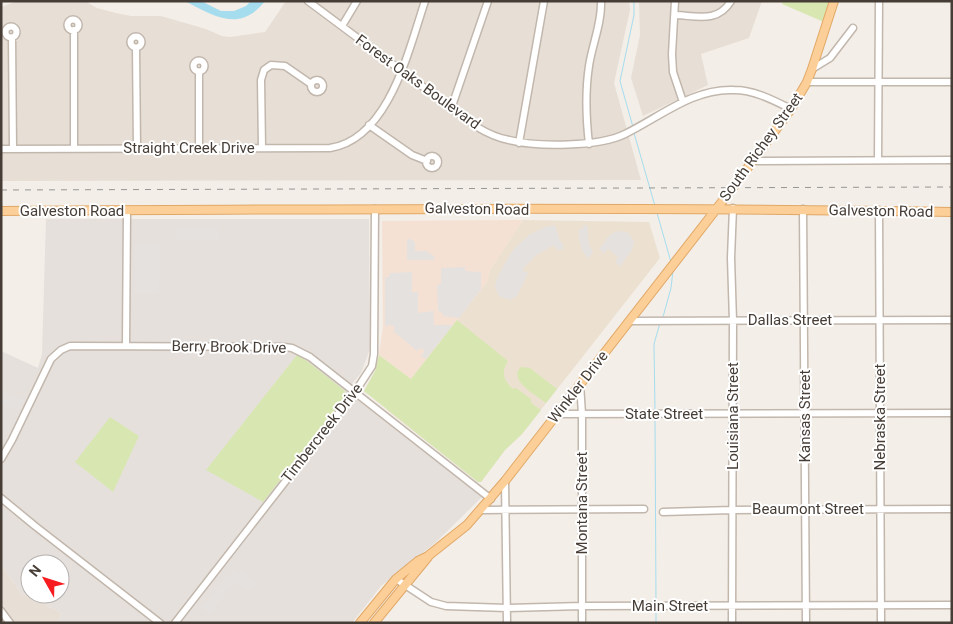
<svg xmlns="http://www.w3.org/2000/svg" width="953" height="624" viewBox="0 0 953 624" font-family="Roboto,sans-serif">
	<rect width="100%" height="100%" fill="#f3eee7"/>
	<path fill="#e7dfd6" d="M18,1H85L97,8L116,13L131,16H161L206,29L222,36L230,37L265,32L286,1H629L630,10L614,83L641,180L1,181V7Z
		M639,1H762L749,38L701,54L708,85L643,116L631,78L640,35Z
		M1,565L21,593L62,613L57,623H1Z"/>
	<path fill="#f5e1d3" d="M523,220L490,270L487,282L411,379L379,355L383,326L382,221Z"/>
	<path fill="#e6e0dc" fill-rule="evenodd" d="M46,219H369L370,349L361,373L346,391L482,497L435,543L381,586L352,623H57L62,613L21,593L1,565V351L38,368L42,354ZM30,564H60V594H30Z"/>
	<path fill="#ece0d1" d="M523,220L649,222L660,258L522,434L505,450L481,482H478L387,410L487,282L490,270Z"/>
	<path fill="#d8e7b1" d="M783,1H829L824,22L782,4Z
		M457,320L508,361C501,372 503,380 513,389L516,388L531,399V403L541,410L522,434L505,450L481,482H478L364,391L375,371L379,355L411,379Z
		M297,355L307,361L345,391L346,396L263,502L206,470Z
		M521,367L530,368L557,389L546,403C536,395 507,380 521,367Z
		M110,417L139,436L113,492L75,462Z"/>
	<path fill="#e5e1df" d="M555,225L560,242H562L564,249L557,250L554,245L536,255L522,270L528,273L517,296L510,300L499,296L495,286L499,274L513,250L529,235L545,227Z
		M583,225H587L589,245L593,252L588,259L582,250L579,239V229H583Z
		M219,227V240L176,241V228Z
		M616,231L627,232L632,238L634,242L632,250L620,266L615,262L618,257L608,249L604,253L599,249L610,235Z
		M407,239H410L415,242V251H426L434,256V260H407Z
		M135,244H160L159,294H134Z
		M465,267V271L481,272V289L459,318L444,316L441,312L438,311L437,285L441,284V268Z
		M412,272V292H418V313L433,311L434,325H453L426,359L421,356L425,351L421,348L417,351L393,331L395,328L392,325L385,326V277H389L390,273Z
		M1,390L24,400L19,411L1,403Z
		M233,569L239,573L241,571L258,584L252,591L250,589L247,592L234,583L210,614L202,608Z"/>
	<path fill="#a5ddef" d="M185,1H201L221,11H234L246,6L251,1H265C240,33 213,16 185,1Z"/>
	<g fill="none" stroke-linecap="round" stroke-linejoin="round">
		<path stroke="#a5ddef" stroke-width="1" d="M633,127L620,81L634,15V1
			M634,133L655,206
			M657,213L671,262
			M663,317L671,288L673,270
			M655,411L654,344L660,323
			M655,417L656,603
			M656,607V623"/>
		<defs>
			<path id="minor" d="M308,1L477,127C487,133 497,138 509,140C537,147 599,147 625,134C660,117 693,88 734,90C754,90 773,100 791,109
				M675,1L672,54L673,72L683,102
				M676,15C697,16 718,23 731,1
				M67.5 25a5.5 5.5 0 1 1 11 0a5.5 5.5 0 1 1-11 0Z
				M342,26L357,1
				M5.5 32a5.5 5.5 0 1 1 11 0a5.5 5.5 0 1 1-11 0Z
				M74,30V149
				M130.5 42a5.5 5.5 0 1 1 11 0a5.5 5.5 0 1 1-11 0Z
				M12,38L13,149
				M136,48L137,148
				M193.5 66a5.5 5.5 0 1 1 11 0a5.5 5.5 0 1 1-11 0Z
				M812,69L830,58L853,28
				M199,72V149
				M311 86a6 6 0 1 1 12 0a6 6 0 1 1-12 0Z
				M807,82H952
				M451,109L488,1
				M369,125L412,155L427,161
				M519,143L544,1
				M589,144C586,118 585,92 589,66C592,45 602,23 601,1
				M262,148L261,80L264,70L271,65L285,66L311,84
				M1,149L330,148C389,139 409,49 425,1
				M426 162a6 6 0 1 1 12 0a6 6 0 1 1-12 0Z
				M878,160L879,1
				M753,161L952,160
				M803,209L806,623
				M879,210L881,623
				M629,321L952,320
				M126,345L127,211
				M580,384L582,414V623
				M556,414L952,413
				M1,459L12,440L51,359L61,350L70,346L284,347L292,348L310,357L491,499
				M505,481L507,623
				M1,498L35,526L160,623
				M481,510L644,509
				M663,512L732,510L952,509
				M396,579L431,602L446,606L507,608L582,606L952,605
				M1,611L10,623
				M175,623L355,392L372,366L374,354L375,209
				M732,623L733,321L731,258L733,208"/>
			<path id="major" d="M1,211C318,209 635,207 952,212
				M360,623L396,579L418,561L428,556L467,525L505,481L735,185L791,109L807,82L812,69L834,1
				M374,623L428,557"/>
		</defs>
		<use href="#minor" stroke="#c2b7ad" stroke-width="9"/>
		<use href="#major" stroke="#e1a867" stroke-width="10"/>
		<use href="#minor" stroke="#fff" stroke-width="6"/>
		<use href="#major" stroke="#fccf98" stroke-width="8"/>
		<path stroke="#969696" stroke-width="1" stroke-dasharray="6 6" stroke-linecap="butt" d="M1,190L952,187"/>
	</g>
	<g text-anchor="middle" stroke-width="4" stroke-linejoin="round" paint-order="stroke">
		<g font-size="15" fill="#463d36" stroke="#fff">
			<text transform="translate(418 82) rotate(36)" y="5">Forest Oaks Boulevard</text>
			<text transform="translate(761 147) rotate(-54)" y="5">South Richey Street</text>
			<text x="189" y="153">Straight Creek Drive</text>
			<text transform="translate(477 209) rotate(1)" y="5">Galveston Road</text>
			<text x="72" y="216">Galveston Road</text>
			<text transform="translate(881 211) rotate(1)" y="5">Galveston Road</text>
			<text x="790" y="325">Dallas Street</text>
			<text transform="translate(229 347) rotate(1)" y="5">Berry Brook Drive</text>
			<text transform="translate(578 387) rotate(-52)" y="5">Winkler Drive</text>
			<text x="664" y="419">State Street</text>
			<text transform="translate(733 416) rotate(-90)" y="5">Louisiana Street</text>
			<text transform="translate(805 416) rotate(-90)" y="5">Kansas Street</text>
			<text transform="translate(880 417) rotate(-90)" y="5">Nebraska Street</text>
			<text transform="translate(322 433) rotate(-52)" y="5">Timbercreek Drive</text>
			<text transform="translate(582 503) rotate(-90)" y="5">Montana Street</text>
			<text x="808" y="514">Beaumont Street</text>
			<text x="670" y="611">Main Street</text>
		</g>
	</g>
	<rect width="953" height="624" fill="none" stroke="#463d36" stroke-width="5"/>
	<g transform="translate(45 579) rotate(309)"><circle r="24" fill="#ffffff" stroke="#b5b1af"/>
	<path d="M0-4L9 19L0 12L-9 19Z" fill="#f61c20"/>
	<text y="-8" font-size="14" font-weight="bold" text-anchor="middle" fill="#463d36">N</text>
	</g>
</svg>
